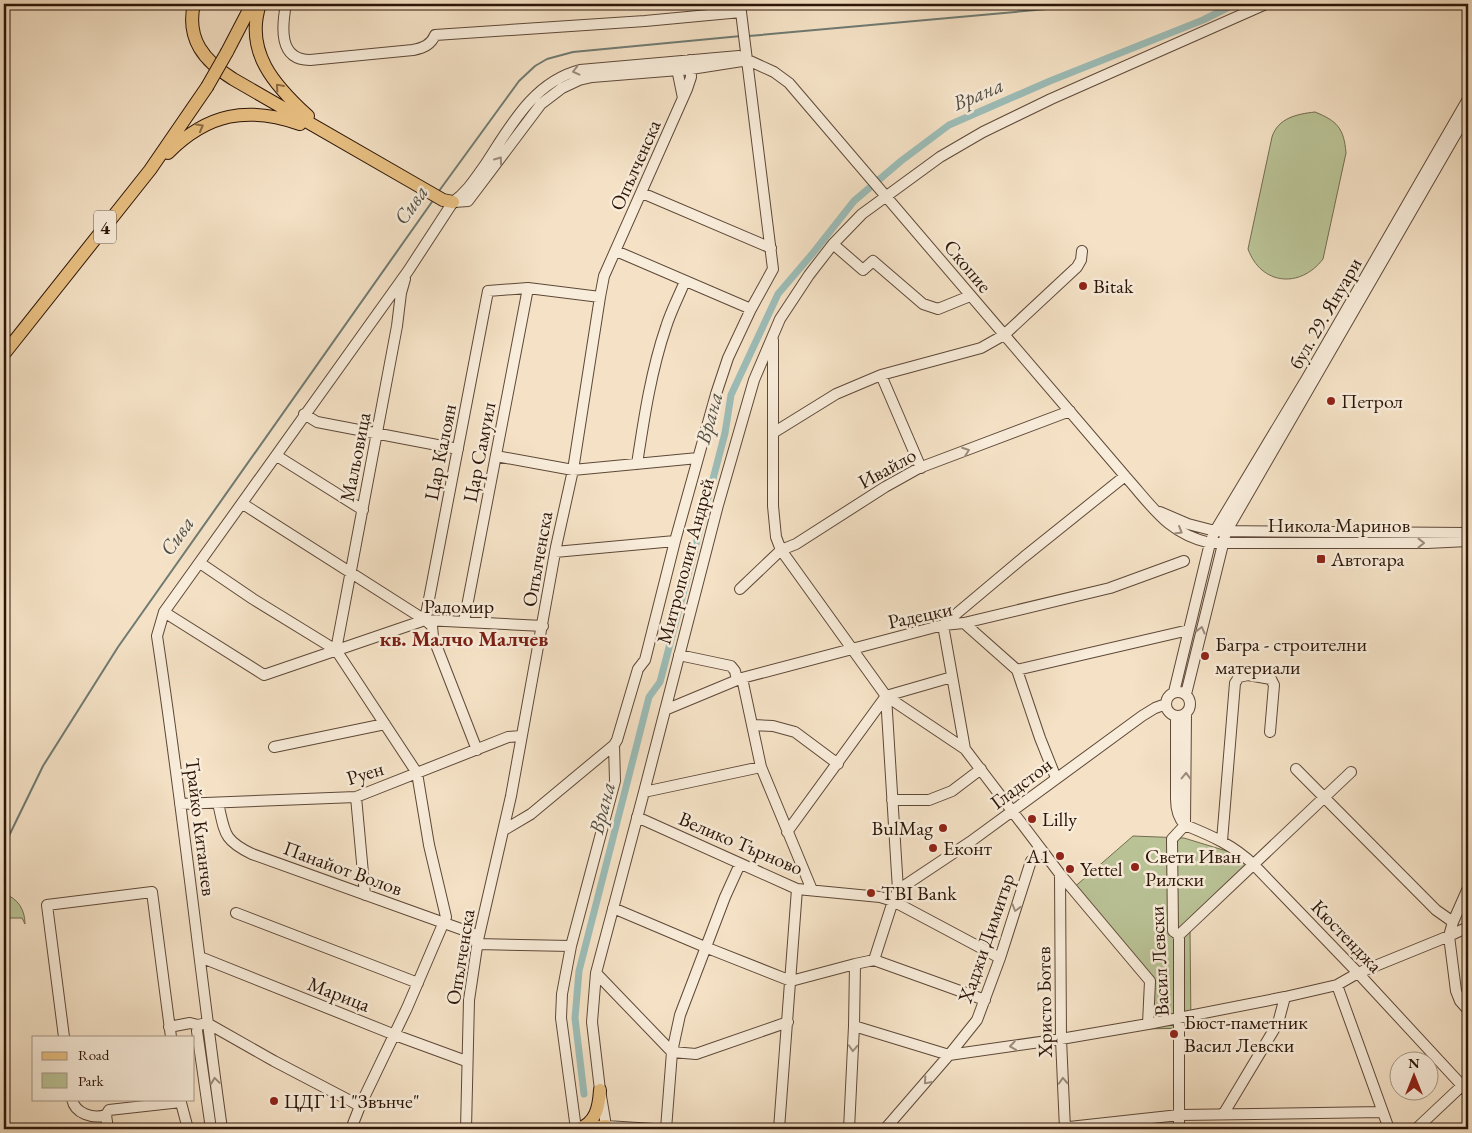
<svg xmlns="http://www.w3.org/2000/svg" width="1472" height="1133" viewBox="0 0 1472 1133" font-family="'EB Garamond',serif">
	<rect width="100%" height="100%" fill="#f5e2c6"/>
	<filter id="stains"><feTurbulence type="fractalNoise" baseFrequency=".004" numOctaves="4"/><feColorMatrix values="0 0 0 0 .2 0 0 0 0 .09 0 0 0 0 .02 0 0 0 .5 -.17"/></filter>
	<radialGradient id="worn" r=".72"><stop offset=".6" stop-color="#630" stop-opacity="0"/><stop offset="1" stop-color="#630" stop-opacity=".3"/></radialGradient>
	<path fill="#bac497" stroke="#736c50" d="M1315,112C1337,121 1344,128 1346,153L1323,259C1300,289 1261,285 1248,249L1272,137C1278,118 1297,114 1315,112Z
		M1133,836L1184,838L1233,853L1252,870L1190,929L1191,1028L1143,1029L1145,980L1071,890Z
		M4,894C18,898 25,910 25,924L22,918H4Z"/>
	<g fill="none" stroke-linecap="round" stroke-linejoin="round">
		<path stroke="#6f7a72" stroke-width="2" d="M749,36L1103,4
			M439,191L519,81L535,66L547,59L573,52L741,36
			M4,846L43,766L118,647L434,199"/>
		<path stroke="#9cbdb8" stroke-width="7" d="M584,1094L575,1018L579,971L649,697L660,682L725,433L731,395L778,294L813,253L854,201L901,161L949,125L1050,81L1203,20L1235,4"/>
		<defs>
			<path id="minor" d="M286,4C282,26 278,60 310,60L413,50C423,48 431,45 435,35L645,21L741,12
				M676,64L683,98
				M642,193L771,248
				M454,202L468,201L541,104L562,88L579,80L592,77L691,69L742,61
				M833,244L863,270L873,261L923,304L938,309L970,296
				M616,251L751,309
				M773,340V506L776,537L781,550L886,696L965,749L1060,874L1150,981L1148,1024
				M881,375L921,468
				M304,414L317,422L458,449
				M773,433L836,394L881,375L981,348L1004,335L1077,267L1081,260L1082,251
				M277,456L363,510
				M496,456L573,470L698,458
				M637,464C644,418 651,371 666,327C671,311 679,296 685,281
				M243,504L425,620L432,626L433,637L477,750
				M1160,512L1188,524L1215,531L1468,533
				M555,552L675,541
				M200,563L253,599L336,650L417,773L429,845L446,917L407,1008L360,1106L351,1129
				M740,589L781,550L796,544L885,487L919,468L1070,411
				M164,612L264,675L425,620L543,626
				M425,620L488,291L528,288L600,297
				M464,622L528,288
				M964,623L1017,670L1189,630
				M336,650L397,326L401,293L405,279
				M679,655L731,666L735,671L737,680
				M1017,670L1040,738L1056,778
				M742,678L761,767L812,890
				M1166 704a12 12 0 1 1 24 0a12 12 0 1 1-24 0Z
				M1174,692L1210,543L1215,531L1307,378L1468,99
				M1186,694L1226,532L1468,113
				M665,710L742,678L943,625L964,623L1110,588L1184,561
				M1176,716V799C1176,809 1178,818 1185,825C1212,836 1233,845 1254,865L1358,973L1468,1092
				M752,725L773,726L795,732L838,764
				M274,747L385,724
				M965,749L943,625L1024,557L1125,476
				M1296,769L1436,910L1453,922
				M644,792L761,767
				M356,797L365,895
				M892,800H929L952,791L981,769
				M218,803C225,833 223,840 252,854L472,933L477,944L571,946L562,994L561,1018L576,1129
				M180,804L356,797L508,737L521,736
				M637,817L797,889L880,897L893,901L1000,958
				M504,830L531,814L614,745
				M787,832L886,696L952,677
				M1222,841L1235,683L1239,677L1248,675L1271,679L1274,685L1270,732
				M740,864L725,897L680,1015L672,1052L696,1054L788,1022
				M1060,874L1061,1039L1065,1129
				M1468,888L1453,922L1449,936L1456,991L1460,1001L1468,1010
				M898,890L970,842L1142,716L1155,708L1166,704
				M613,908L705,947L791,981L855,964L874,960L985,1000
				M236,913L418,983
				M1179,935L1351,772
				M571,946L615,781L614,745L617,740L638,669L645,660L675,541L716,394L728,358L751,309L773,269L740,4
				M200,957L395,1035L466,1061
				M874,960L893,901L898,890L886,696
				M596,973L672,1052L666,1129
				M1337,985L1389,1129
				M207,1023L274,1061L360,1106
				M207,1023L198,1025L197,1031L211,1129
				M854,1026L949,1055L1061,1039L1148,1024L1285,997L1337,985L1358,973L1449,936L1468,927
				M169,1027L190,1023L198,1025
				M64,1037L47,905L152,892L171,1037
				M72,1099C75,1114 93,1119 106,1115L108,1129
				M180,1099L188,1129
				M1224,1113L1278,1023L1285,997
				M106,1115L109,1110L181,1102
				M222,1129C199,965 182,800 157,636L164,612L408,271L453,202C467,192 475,179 485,165C510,127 533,82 580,70L739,56L774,72L789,83L1125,476C1153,507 1167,533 1210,543H1427L1468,541
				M466,1129L469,1000L478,940L511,796L556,547L573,470L600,297L604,276L687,89L691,77L690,60
				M654,1129L606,1126L600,1090L592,1022L596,973L644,792L718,505L754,380L780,319L809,275L833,244L862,214L940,157L983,132L1051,99L1266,4
				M779,1129L797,889
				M849,1129L854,1026L855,964
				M885,1129L949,1055L977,1020L1000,958L1031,861L1043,852
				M1051,1129L1179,1115L1383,1112
				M1179,1129V935L1173,931L1172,839L1185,825L1186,713
				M1416,1129L1468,1080"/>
			<path id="major" d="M194,4C186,39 204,61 233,79L443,200L453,202
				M260,4C244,52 275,86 308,116
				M227,52L252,4
				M168,153C208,113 247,106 300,124
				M4,354L150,170L207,87
				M578,1129C596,1123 599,1107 600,1090
				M582,1129L606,1126L607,1129"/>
		</defs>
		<use href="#minor" stroke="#5e4838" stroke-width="12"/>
		<use href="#major" stroke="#2c1508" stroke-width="14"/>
		<use href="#minor" stroke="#f8ecda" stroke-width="10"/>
		<use href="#major" stroke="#eac183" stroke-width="12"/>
		<defs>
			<path id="major-bridge" d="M207,87L227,52"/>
		</defs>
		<use href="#major-bridge" stroke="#2c1508" stroke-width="14" stroke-linecap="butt"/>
		<use href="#major-bridge" stroke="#eac183" stroke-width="12"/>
	</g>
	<defs><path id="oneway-chevron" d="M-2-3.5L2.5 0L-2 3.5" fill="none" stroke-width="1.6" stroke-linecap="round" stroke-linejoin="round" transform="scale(1.25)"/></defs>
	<g stroke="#9c8b7c">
		<use href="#oneway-chevron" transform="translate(576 71) rotate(166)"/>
		<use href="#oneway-chevron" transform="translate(499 160) rotate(-54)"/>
		<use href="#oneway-chevron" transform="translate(966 451) rotate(-20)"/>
		<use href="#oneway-chevron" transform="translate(1179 531) rotate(30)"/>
		<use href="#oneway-chevron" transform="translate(1421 543)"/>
		<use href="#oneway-chevron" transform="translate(1201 630) rotate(-76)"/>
		<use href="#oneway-chevron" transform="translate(1186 776) rotate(-89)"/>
		<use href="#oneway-chevron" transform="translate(1016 908) rotate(107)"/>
		<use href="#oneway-chevron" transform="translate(1013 1046) rotate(172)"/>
		<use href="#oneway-chevron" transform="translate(853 1048) rotate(93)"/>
		<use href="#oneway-chevron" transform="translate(215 1081) rotate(-98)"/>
		<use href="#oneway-chevron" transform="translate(927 1081) rotate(131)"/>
		<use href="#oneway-chevron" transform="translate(1063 1081) rotate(-93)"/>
	</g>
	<g stroke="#8b6b46">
		<use href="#oneway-chevron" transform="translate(279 87) rotate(-131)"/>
		<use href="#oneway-chevron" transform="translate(200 127) rotate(-29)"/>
	</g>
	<g fill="#8f2418" stroke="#f8ecda" stroke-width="2">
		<circle cx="1083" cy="286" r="5"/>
		<circle cx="1331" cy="401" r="5"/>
		<rect x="1316" y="554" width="10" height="10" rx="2.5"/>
		<circle cx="1205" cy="656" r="5"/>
		<circle cx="1032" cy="819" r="5"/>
		<circle cx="943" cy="828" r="5"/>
		<circle cx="933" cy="848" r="5"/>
		<circle cx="1060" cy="856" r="5"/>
		<circle cx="1135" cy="867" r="5"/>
		<circle cx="1070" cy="869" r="5"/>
		<circle cx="871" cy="893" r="5"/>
		<circle cx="1174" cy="1034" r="5"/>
		<circle cx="274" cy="1101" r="5"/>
	</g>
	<g text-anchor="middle" stroke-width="5" stroke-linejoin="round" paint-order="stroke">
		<rect fill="#f8ecda" stroke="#695647" stroke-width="1" x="94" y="210.5" width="22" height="33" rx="4"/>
		<g font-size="19" font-weight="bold" fill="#2c1508">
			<text x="105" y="234">4</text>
		</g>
		<g font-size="20" fill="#2c1508" stroke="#f8ecda">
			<text transform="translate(635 165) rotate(-66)" y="7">Опълченска</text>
			<text transform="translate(968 266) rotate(50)" y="7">Скопие</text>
			<text transform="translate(1325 313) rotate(-60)" y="7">бул. 29. Януари</text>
			<text transform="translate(440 452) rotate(-79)" y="7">Цар Калоян</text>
			<text transform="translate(479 452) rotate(-79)" y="7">Цар Самуил</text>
			<text transform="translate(355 457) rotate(-79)" y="7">Мальовица</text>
			<text transform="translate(887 468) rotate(-29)" y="7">Ивайло</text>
			<text x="1339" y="532">Никола Маринов</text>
			<text transform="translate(537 559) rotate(-80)" y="7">Опълченска</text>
			<text transform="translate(685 561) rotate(-75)" y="7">Митрополит Андрей</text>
			<text x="459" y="613">Радомир</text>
			<text transform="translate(920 615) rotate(-12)" y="7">Радецки</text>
			<text transform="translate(365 773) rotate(-17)" y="7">Руен</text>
			<text transform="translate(1021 783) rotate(-37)" y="7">Гладстон</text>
			<text transform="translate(201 827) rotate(83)" y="7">Трайко Китанчев</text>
			<text transform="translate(741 843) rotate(23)" y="7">Велико Търново</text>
			<text transform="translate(343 868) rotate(20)" y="7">Панайот Волов</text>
			<text transform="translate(1347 936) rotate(46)" y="7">Кюстенджа</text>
			<text transform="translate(986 938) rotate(-71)" y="7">Хаджи Димитър</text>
			<text transform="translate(460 957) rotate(-81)" y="7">Опълченска</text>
			<text transform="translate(1159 961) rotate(-93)" y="7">Васил Левски</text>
			<text transform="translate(339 994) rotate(21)" y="7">Марица</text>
			<text transform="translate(1044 1002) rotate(-91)" y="7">Христо Ботев</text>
		</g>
		<g font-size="20" fill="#2c1508" stroke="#f8ecda" text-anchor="start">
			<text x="1093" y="293">Bitak</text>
			<text x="1341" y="408">Петрол</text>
			<text x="1331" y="566">Автогара</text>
			<text x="1215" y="651">Багра - строителни<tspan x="1215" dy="23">материали</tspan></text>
			<text x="1042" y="826">Lilly</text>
			<text x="933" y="835" text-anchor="end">BulMag</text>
			<text x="943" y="855">Еконт</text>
			<text x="1050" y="863" text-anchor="end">A1</text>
			<text x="1145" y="863">Свети Иван<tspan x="1145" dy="23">Рилски</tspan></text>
			<text x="1080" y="876">Yettel</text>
			<text x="881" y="900">TBI Bank</text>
			<text x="1184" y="1029">Бюст-паметник<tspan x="1184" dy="23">Васил Левски</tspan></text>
			<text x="284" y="1108">ЦДГ 11 "Звънче"</text>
		</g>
		<g font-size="21" font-style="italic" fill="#535046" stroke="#f8ecda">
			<text transform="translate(978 94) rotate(-23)" y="7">Врана</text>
			<text transform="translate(411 205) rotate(-55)" y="7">Сива</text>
			<text transform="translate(709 418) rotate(-75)" y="7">Врана</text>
			<text transform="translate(177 536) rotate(-55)" y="7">Сива</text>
			<text transform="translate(602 808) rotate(-76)" y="7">Врана</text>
		</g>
		<g font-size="21" font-weight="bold" fill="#7a1f14" stroke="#f8ecda">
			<text x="464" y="646">кв. Малчо Малчев</text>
		</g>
	</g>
	<rect width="1472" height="1133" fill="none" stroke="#f5e2c6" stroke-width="20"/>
	<rect x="5" y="5" width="1462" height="1123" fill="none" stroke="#2c1508" stroke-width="2.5"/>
	<rect x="10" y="10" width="1452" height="1113" fill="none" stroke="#2c1508"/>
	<rect x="32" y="1036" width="162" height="65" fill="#f8ecda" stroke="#a69686"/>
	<rect x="42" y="1052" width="25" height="8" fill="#eac183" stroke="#a69686"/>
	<text x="78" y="1060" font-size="15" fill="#2c1508">Road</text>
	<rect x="42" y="1073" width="25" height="15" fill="#bac497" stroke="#a69686"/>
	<text x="78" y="1086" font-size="15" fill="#2c1508">Park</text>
	<g transform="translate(1414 1076)"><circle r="24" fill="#f8ecda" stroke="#a69686"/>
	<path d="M0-4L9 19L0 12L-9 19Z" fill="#8f2418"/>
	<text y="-8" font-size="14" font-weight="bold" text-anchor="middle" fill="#2c1508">N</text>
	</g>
	<rect width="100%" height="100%" filter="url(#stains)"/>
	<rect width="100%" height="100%" fill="url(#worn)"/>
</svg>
